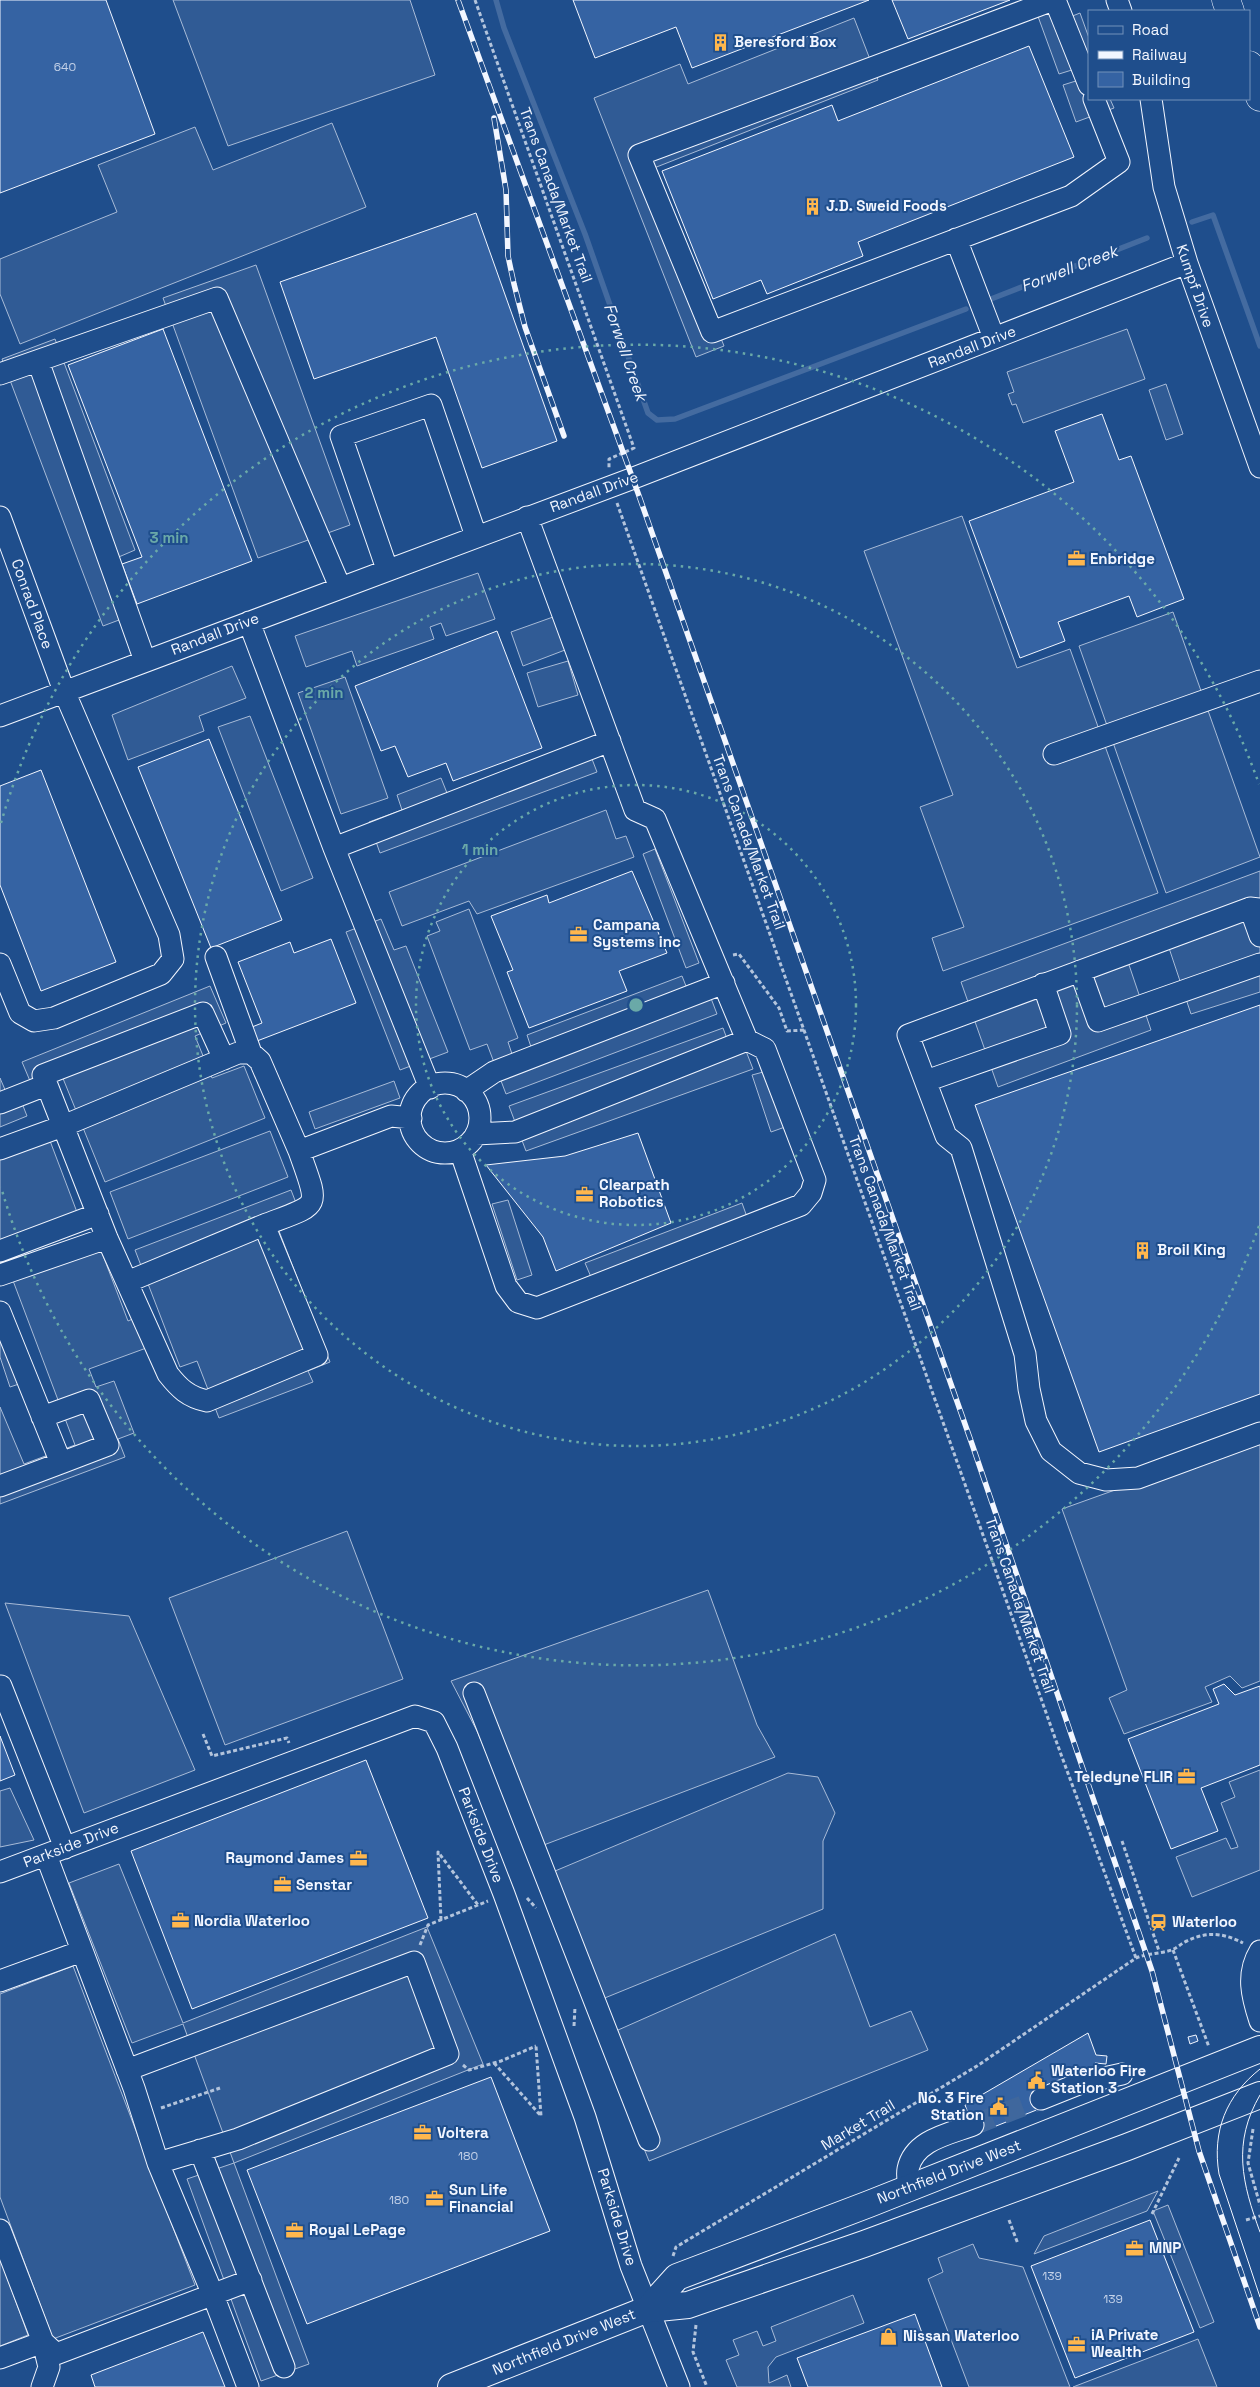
<svg xmlns="http://www.w3.org/2000/svg" width="1260" height="2387" viewBox="0 0 1260 2387" font-family="'Space Grotesk',sans-serif">
	<rect width="100%" height="100%" fill="#1f4e8c"/>
	<path fill="#305b95" stroke="#a8bbd7" d="M173,0H410L435,75L228,146Z
		M1032,0L1065,19L1080,13L1089,38V99H1110L1114,108L1076,122L1063,85L1079,80L1075,69L1059,74Z
		M854,18L878,80L654,168L724,346L696,357L594,98L680,64L688,84Z
		M332,123L366,207L20,344L0,294V259L117,212L98,165L195,127L213,170Z
		M256,265L350,525L258,558L163,298Z
		M1127,329L1145,379L1023,423L1016,404L1012,405L1008,394L1014,392L1007,372Z
		M55,339L135,550L114,559L135,614L103,626L2,359Z
		M1166,384L1183,434L1166,440L1149,390Z
		M962,516L1017,668L1070,649L1158,893L943,971L932,938L964,927L920,807L953,795L864,551Z
		M478,573L495,619L446,636L441,623L430,627L434,639L357,666L352,651L306,667L295,636Z
		M1173,612L1260,857L1166,893L1079,646Z
		M553,617L565,650L523,666L511,632Z
		M568,661L578,695L538,707L527,673Z
		M232,666L246,698L199,716L204,731L128,760L112,715Z
		M345,677L388,798L341,814L298,693Z
		M250,716L313,878L281,891L218,727Z
		M587,746L597,772L380,853L369,822L402,810L397,795L441,778L449,798Z
		M606,810L616,839L626,836L634,857L477,914L469,901L402,926L389,892Z
		M655,849L699,963L686,968L643,854Z
		M1260,871V992L1191,1014L1168,945L1127,959L1151,1030L998,1087L961,982Z
		M469,909L518,1038L508,1042L512,1054L531,1047L527,1035L682,976L686,986L704,980L717,1014L506,1094L487,1044L470,1050L427,936L440,931L436,922Z
		M381,919L394,950L406,946L448,1052L400,1070L346,932Z
		M210,986L226,1023L195,1036L212,1078L244,1066L265,1118L105,1182L62,1076L33,1088L22,1062Z
		M723,1028L733,1055L746,1051L753,1069L526,1151L509,1106Z
		M767,1071L785,1127L771,1132L752,1075Z
		M0,1078L6,1092L16,1088L27,1116L0,1127Z
		M394,1081L400,1098L315,1129L309,1112Z
		M44,1125L83,1228L0,1256V1142Z
		M270,1131L288,1177L128,1239L110,1192Z
		M291,1190L303,1221L279,1231L330,1362L308,1371L313,1382L219,1418L197,1361L180,1367L135,1250Z
		M508,1200L532,1275L517,1280L492,1204Z
		M742,1203L747,1217L591,1277L585,1263Z
		M99,1245L128,1321L137,1317L149,1347L89,1369L96,1387L114,1381L134,1433L118,1439L125,1457L0,1504V1407L24,1464L75,1445L12,1278Z
		M0,1331L22,1383L10,1387L0,1357Z
		M1260,1438V1681L1242,1688L1230,1676L1205,1687L1212,1702L1124,1734L1109,1698L1127,1690L1062,1509Z
		M347,1531L403,1679L225,1745L169,1598Z
		M708,1590L757,1725L775,1757L528,1851L477,1731L451,1681Z
		M5,1603L129,1616L195,1770L84,1813Z
		M1260,1770V1870L1192,1897L1176,1857L1226,1838L1231,1849L1238,1847L1221,1803L1235,1797L1229,1782Z
		M788,1773L818,1777L835,1813L823,1841V1909L590,2004L536,1879Z
		M10,1788L34,1840L0,1847V1791Z
		M119,1864L183,2023L427,1927L483,2064L234,2163L309,2364L261,2381L187,2179L234,2163L183,2024L132,2043L69,1883Z
		M835,1934L870,2027L911,2011L928,2050L649,2161L600,2038Z
		M73,1966L195,2285L53,2339L0,2197V1994Z
		M1158,2191L1147,2211L1034,2254L1044,2236Z
		M1168,2205L1214,2322L1200,2328L1153,2211Z
		M973,2244L979,2258L1023,2267L1070,2387H969L928,2279L943,2272L938,2258Z
		M0,2258L28,2335L0,2346Z
		M853,2295L864,2323L776,2357L768,2367L769,2383L787,2375L791,2387H737L726,2360L739,2355L733,2340L757,2331L763,2346L776,2341L771,2327Z
		M1198,2339L1217,2387H1073Z"/>
	<g fill="none" stroke-linecap="round" stroke-linejoin="round">
		<path stroke="#446ba0" stroke-width="5.5" d="M496,0L504,28L585,234L648,413L657,420L675,419L966,309
			M1192,222L1213,215L1260,346
			M991,299L1147,238"/>
	</g>
	<path fill="#3563a3" stroke="#f2f6ff" d="M0,0H106L155,134L0,193Z
		M573,0H869L692,68L676,27L595,58Z
		M892,0H1010L908,39Z
		M1029,46L1074,157L858,242L863,256L767,294L761,280L713,299L662,171L832,105L838,121Z
		M476,213L557,441L482,468L436,337L314,379L280,282Z
		M163,329L252,561L137,604L122,564L142,557L68,365Z
		M1102,414L1119,460L1131,456L1184,599L1137,617L1129,596L1058,622L1065,641L1020,658L969,521L1074,482L1055,431Z
		M497,631L542,748L453,781L446,763L408,777L395,746L381,751L355,686Z
		M209,739L282,920L211,948L138,767Z
		M41,770L116,962L41,991L0,885V786Z
		M632,871L667,953L619,971L627,991L529,1028L507,972L513,970L491,916L547,895L549,903Z
		M331,939L356,1003L257,1041L252,1027L262,1023L238,962L290,942L294,953Z
		M1260,1005V1394L1099,1452L975,1105Z
		M638,1133L671,1223L556,1271L543,1237L486,1165L565,1156Z
		M1224,1684L1235,1695L1260,1686V1765L1201,1788L1218,1831L1171,1849L1128,1739L1219,1704L1213,1689Z
		M0,1736L15,1775L0,1781Z
		M366,1760L428,1918L192,2009L131,1851Z
		M1088,2033L1096,2055L1107,2056L1106,2064L1095,2063L1094,2069L1038,2091L1044,2107L976,2134L965,2105L979,2100L978,2097Z
		M1196,2035L1198,2041L1190,2044L1188,2037Z
		M491,2077L550,2231L307,2324L247,2170Z
		M1150,2220L1194,2332L1075,2378L1031,2266Z
		M915,2314L942,2387H808L797,2358Z
		M203,2332L225,2387H95L91,2375Z"/>
	<g fill="none" stroke-linecap="round" stroke-linejoin="round">
		<path stroke="#3f679d" stroke-width="21" stroke-dasharray="21 11" stroke-linecap="butt" d="M973,2125L1041,2099"/>
		<defs>
			<path id="minor" d="M1053,0L639,155L712,332L1071,196L1119,162L1094,99
				M1055,0L1089,85
				M1117,0L1121,11
				M1151,99L1164,187L1187,263L1260,467
				M956,239L994,338
				M38,361L145,661
				M0,374L217,298L340,587
				M0,517L64,691L169,935L173,959L161,974L54,1018L34,1021L20,1013L0,964
				M387,569L341,436L431,405L476,536
				M249,622L334,848L430,1088
				M0,716L631,479L1187,263
				M1054,754L1260,681
				M334,848L610,741
				M1250,908L1260,936
				M1260,909L1250,908L908,1035L946,1136L961,1148L1025,1354L1029,1389L1036,1421L1051,1451L1079,1473L1106,1480L1138,1478L1260,1433
				M216,957L251,1053
				M1080,971L1098,1021L1260,964
				M926,1081L1060,1034L1043,984
				M410 1118a35 35 0 1 1 70 0a35 35 0 1 1-70 0Z
				M466,1091L494,1072L724,983
				M0,1103L46,1085
				M476,1134L515,1132L747,1040
				M0,1149L63,1126L238,1053H251L260,1061L299,1151L391,1116L411,1118
				M460,1150L506,1286L518,1302L537,1308L801,1205L811,1193L815,1180L765,1049L747,1040L655,819L635,810L527,517
				M264,1225C322,1203 320,1210 299,1151
				M0,1251L98,1214
				M0,1275L107,1238
				M127,1282L264,1225L317,1355L207,1401C188,1397 179,1388 168,1374L107,1238L43,1075L203,1013L224,1059
				M0,1312L61,1463L0,1486
				M42,1417L89,1400L108,1445L61,1463
				M1,1686L65,1848
				M474,1693L649,2140
				M46,1855L134,2088L158,2163L213,2295L248,2387
				M0,1872L415,1716L434,1722L447,1748L504,1894L585,2117L631,2266L679,2387
				M1260,1951C1246,1974 1252,1997 1260,2021
				M0,1981L82,1951
				M127,2070L414,1962L448,2054L238,2139L158,2163
				M1041,2099L1081,2083L1122,2074
				M200,2150L284,2367
				M909,2188C908,2182 907,2174 908,2169C914,2140 949,2134 973,2125
				M0,2230L43,2342L0,2358
				M43,2342L56,2354L251,2280
				M42,2387L49,2367L43,2342"/>
			<path id="major" d="M648,2309L677,2277L869,2204L1260,2049
				M451,2387L648,2309L688,2305L864,2244L1127,2147L1260,2095"/>
			<path id="highway" d="M1226,0L1230,11
				M1249,65L1260,97"/>
		</defs>
		<use href="#minor" stroke="#f2f6ff" stroke-width="23"/>
		<use href="#major" stroke="#f2f6ff" stroke-width="28"/>
		<use href="#highway" stroke="#f2f6ff" stroke-width="29"/>
		<path stroke="#b3c4dc" stroke-width="3" stroke-dasharray="4 2.5" stroke-linecap="butt" d="M475,0L634,448L609,459V468
			M617,503L1055,1738L1136,1958
			M733,955L739,954L779,1008L787,1031L804,1030
			M203,1734L212,1756L287,1738L289,1743
			M1122,1841L1159,1951
			M527,1898L536,1908
			M441,1920L438,1852L478,1905
			M420,1945L428,1925L488,1901
			M1173,1950L1209,2047
			M574,2026L575,2007
			M494,2063L541,2116L536,2046
			M463,2065L469,2070L501,2061L536,2046
			M161,2108L220,2088
			M1253,2129L1248,2163L1260,2205
			M1152,2214L1179,2158
			M1009,2220L1018,2244
			M1246,2220L1260,2216
			M673,2256L676,2247L977,2066L1136,1958C1148,1953 1162,1954 1174,1949C1178,1947 1182,1943 1187,1941C1207,1931 1224,1933 1243,1943
			M696,2325L693,2352L707,2387"/>
		<use href="#minor" stroke="#1f4e8c" stroke-width="21"/>
		<use href="#major" stroke="#1f4e8c" stroke-width="26"/>
		<use href="#highway" stroke="#1f4e8c" stroke-width="28"/>
		<path stroke="#f2f6ff" stroke-width="1" d="M1260,2069C1226,2096 1212,2131 1219,2174L1260,2297
			M1260,2095C1232,2143 1242,2183 1260,2232"/>
		<defs>
			<path id="rail" d="M458,0L638,493L972,1444L1152,1971L1199,2151L1260,2327
				M494,118L506,190L508,256L514,284L525,327L564,436"/>
		</defs>
		<use href="#rail" stroke="#f2f6ff" stroke-width="5.5"/>
		<use href="#rail" stroke="#1f4e8c" stroke-width="4" stroke-dasharray="11" stroke-linecap="butt"/>
	</g>
	<g fill="none" stroke="#6aa9a8" stroke-width="2.5" stroke-dasharray="2.5 5">
		<circle cx="636" cy="1005" r="220"/>
		<circle cx="636" cy="1005" r="441"/>
		<path d="M1259 1226A661 661 0 0 1 1 1187M1 823A661 661 0 0 1 1259 784"/>
	</g>
	<defs>
		<symbol id="building-bare" viewBox="-9 -9 18 18"><path d="M-4-6H4V6H1V3H-1V6H-4ZM-2.5-4.3h1.7v1.8h-1.7ZM.8-4.3h1.7v1.8H.8ZM-2.5-1h1.7V.8h-1.7ZM.8-1h1.7V.8H.8Z" fill="#ffb74d" stroke="#1f4e8c" stroke-width="2.5" paint-order="stroke"/></symbol>
		<symbol id="office-bare" viewBox="-9 -9 18 18"><path d="M-6-3h4V-5.5h4V-3h4V5H-6ZM-1-4.5V-3h2v-1.5ZM-6 0V1H6V0Z" fill="#ffb74d" stroke="#1f4e8c" stroke-width="2.5" paint-order="stroke"/></symbol>
		<symbol id="station-bare" viewBox="-9 -9 18 18"><path d="M-3-6H3Q5-6 5-4V2Q5 4 3 4L4.5 6H3L1.5 4h-3L-3 6H-4.5L-3 4Q-5 4-5 2V-4Q-5-6-3-6ZM-3.5-4v3h7v-3ZM-3.5 1v1.5H-2V1ZM2 1v1.5H3.5V1Z" fill="#ffb74d" stroke="#1f4e8c" stroke-width="2.5" paint-order="stroke"/></symbol>
		<symbol id="civic-bare" viewBox="-9 -9 18 18"><path d="M-.6-6.5H3V-4.5H.6V-3L4-1V1h2V6H-6V1h2V-1L-.6-3ZM-1.2 2.5V6h2.4V2.5Z" fill="#ffb74d" stroke="#1f4e8c" stroke-width="2.5" paint-order="stroke"/></symbol>
		<symbol id="shop-bare" viewBox="-9 -9 18 18"><path d="M-5-2.5h2.3a2.7 3.5 0 0 1 5.4 0H5L5.5 6h-11ZM-1.5-2.5h3a1.5 2.3 0 0 0-3 0Z" fill="#ffb74d" stroke="#1f4e8c" stroke-width="2.5" paint-order="stroke"/></symbol>
	</defs>
	<g fill-rule="evenodd">
		<use href="#building-bare" x="708" y="30" width="25" height="25"/>
		<use href="#building-bare" x="800" y="194" width="25" height="25"/>
		<use href="#office-bare" x="1064" y="546" width="25" height="25"/>
		<use href="#office-bare" x="566" y="922" width="25" height="25"/>
		<use href="#office-bare" x="572" y="1182" width="25" height="25"/>
		<use href="#building-bare" x="1130" y="1238" width="25" height="25"/>
		<use href="#office-bare" x="1174" y="1764" width="25" height="25"/>
		<use href="#office-bare" x="346" y="1846" width="25" height="25"/>
		<use href="#office-bare" x="270" y="1872" width="25" height="25"/>
		<use href="#office-bare" x="168" y="1908" width="25" height="25"/>
		<use href="#station-bare" x="1146" y="1910" width="25" height="25"/>
		<use href="#civic-bare" x="1024" y="2068" width="25" height="25"/>
		<use href="#civic-bare" x="986" y="2094" width="25" height="25"/>
		<use href="#office-bare" x="410" y="2120" width="25" height="25"/>
		<use href="#office-bare" x="422" y="2186" width="25" height="25"/>
		<use href="#office-bare" x="282" y="2218" width="25" height="25"/>
		<use href="#office-bare" x="1122" y="2236" width="25" height="25"/>
		<use href="#shop-bare" x="876" y="2324" width="25" height="25"/>
		<use href="#office-bare" x="1064" y="2332" width="25" height="25"/>
	</g>
	<g text-anchor="middle" stroke-width="4" stroke-linejoin="round" paint-order="stroke">
		<g font-size="12" fill="#c3d1e8">
			<text x="65" y="71">640</text>
			<text x="468" y="2160">180</text>
			<text x="399" y="2204">180</text>
			<text x="1052" y="2280">139</text>
			<text x="1113" y="2303">139</text>
		</g>
		<g font-size="15" font-weight="bold" fill="#f2f6ff" stroke="#1f4e8c" text-anchor="start">
			<text x="734" y="47">Beresford Box</text>
			<text x="826" y="211">J.D. Sweid Foods</text>
			<text x="1090" y="564">Enbridge</text>
			<text x="593" y="930">Campana<tspan x="593" dy="17">Systems inc</tspan></text>
			<text x="599" y="1190">Clearpath<tspan x="599" dy="17">Robotics</tspan></text>
			<text x="1157" y="1255">Broil King</text>
			<text x="1173" y="1782" text-anchor="end">Teledyne FLIR</text>
			<text x="344" y="1863" text-anchor="end">Raymond James</text>
			<text x="296" y="1890">Senstar</text>
			<text x="194" y="1926">Nordia Waterloo</text>
			<text x="1172" y="1927">Waterloo</text>
			<text x="1051" y="2076">Waterloo Fire<tspan x="1051" dy="17">Station 3</tspan></text>
			<text x="984" y="2103" text-anchor="end">No. 3 Fire<tspan x="984" dy="17">Station</tspan></text>
			<text x="437" y="2138">Voltera</text>
			<text x="449" y="2195">Sun Life<tspan x="449" dy="17">Financial</tspan></text>
			<text x="309" y="2235">Royal LePage</text>
			<text x="1149" y="2253">MNP</text>
			<text x="1091" y="2340">iA Private<tspan x="1091" dy="17">Wealth</tspan></text>
			<text x="903" y="2341">Nissan Waterloo</text>
		</g>
		<g font-size="15" fill="#f2f6ff" stroke="#1f4e8c">
			<text transform="translate(556 195) rotate(70)" y="5">Trans Canada/Market Trail</text>
			<text transform="translate(1195 286) rotate(71)" y="5">Kumpf Drive</text>
			<text transform="translate(972 347) rotate(-21)" y="5">Randall Drive</text>
			<text transform="translate(594 492) rotate(-20)" y="5">Randall Drive</text>
			<text transform="translate(32 604) rotate(70)" y="5">Conrad Place</text>
			<text transform="translate(215 634) rotate(-21)" y="5">Randall Drive</text>
			<text transform="translate(749 842) rotate(70)" y="5">Trans Canada/Market Trail</text>
			<text transform="translate(885 1223) rotate(70)" y="5">Trans Canada/Market Trail</text>
			<text transform="translate(1020 1605) rotate(71)" y="5">Trans Canada/Market Trail</text>
			<text transform="translate(481 1835) rotate(69)" y="5">Parkside Drive</text>
			<text transform="translate(71 1845) rotate(-21)" y="5">Parkside Drive</text>
			<text transform="translate(858 2125) rotate(-31)" y="5">Market Trail</text>
			<text transform="translate(949 2172) rotate(-21)" y="5">Northfield Drive West</text>
			<text transform="translate(617 2217) rotate(73)" y="5">Parkside Drive</text>
			<text transform="translate(564 2342) rotate(-22)" y="5">Northfield Drive West</text>
		</g>
		<g font-size="16" font-style="italic" fill="#f2f6ff" stroke="#1f4e8c">
			<text transform="translate(1069 268) rotate(-21)" y="6">Forwell Creek</text>
			<text transform="translate(626 352) rotate(71)" y="6">Forwell Creek</text>
		</g>
	</g>
	<circle cx="636" cy="1005" r="8" fill="#6aa9a8" stroke="#1f4e8c" stroke-width="2.5"/>
	<g font-size="15" text-anchor="middle" font-weight="bold" fill="#6aa9a8" stroke="#1f4e8c" stroke-width="4" stroke-linejoin="round" paint-order="stroke">
		<text x="169" y="543">3 min</text>
		<text x="324" y="698">2 min</text>
		<text x="480" y="855">1 min</text>
	</g>
	<rect x="1088" y="10" width="162" height="90" fill="#1f4e8c" stroke="#7391ba"/>
	<rect x="1098" y="26" width="25" height="8" fill="#1f4e8c" stroke="#7391ba"/>
	<text x="1132" y="35" font-size="15" fill="#f2f6ff">Road</text>
	<rect x="1098" y="51" width="25" height="8" fill="#f2f6ff" stroke="#7391ba"/>
	<text x="1132" y="60" font-size="15" fill="#f2f6ff">Railway</text>
	<rect x="1098" y="72" width="25" height="15" fill="#3563a3" stroke="#7391ba"/>
	<text x="1132" y="85" font-size="15" fill="#f2f6ff">Building</text>
</svg>
